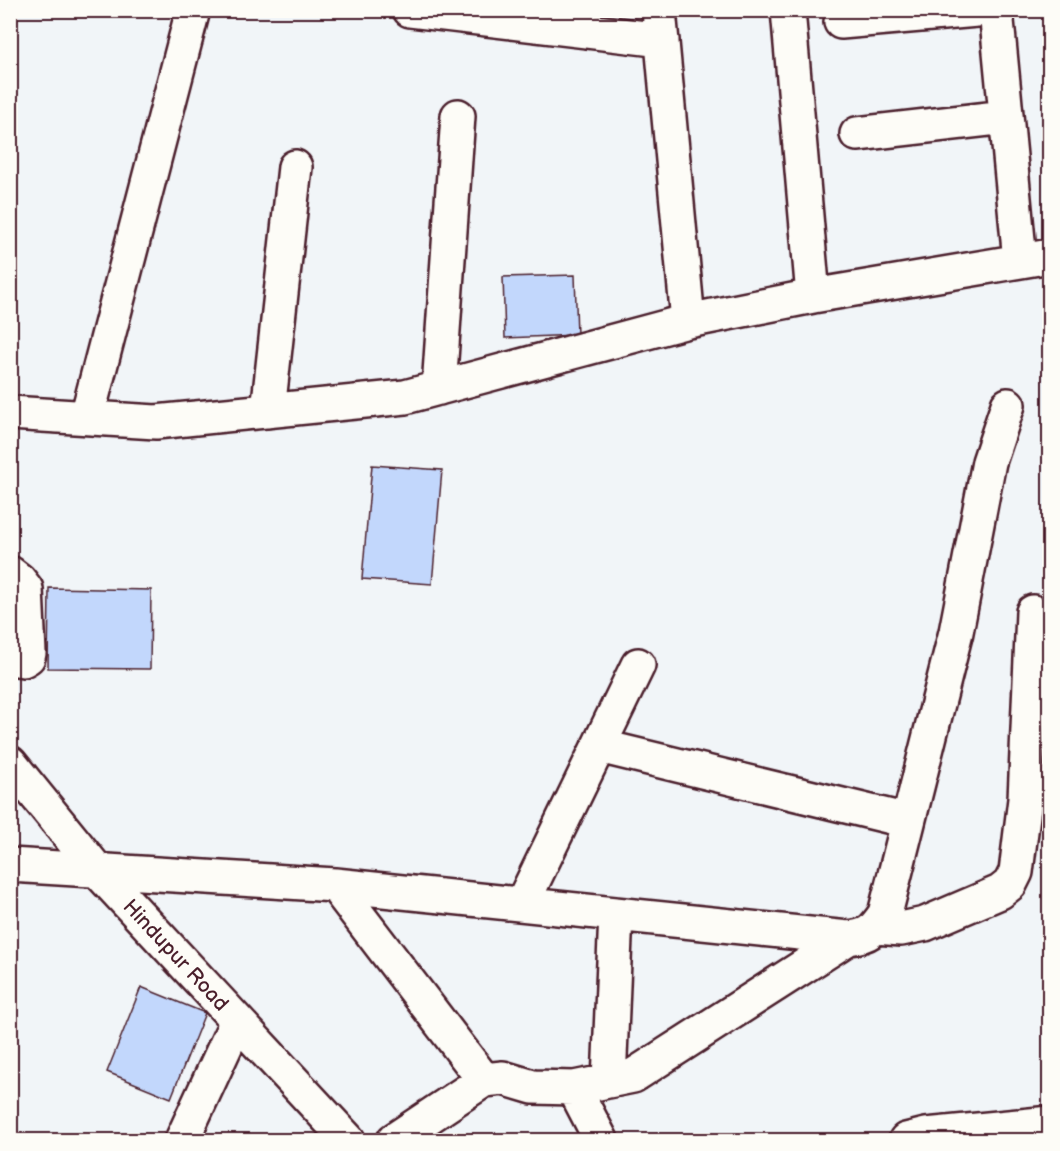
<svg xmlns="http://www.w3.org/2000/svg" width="1060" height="1151" viewBox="0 0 1060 1151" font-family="'Balsamiq Sans',sans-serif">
	<rect width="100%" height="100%" fill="#f1f5f8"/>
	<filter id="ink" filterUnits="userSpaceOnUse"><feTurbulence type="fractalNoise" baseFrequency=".0167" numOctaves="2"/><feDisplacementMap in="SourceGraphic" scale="12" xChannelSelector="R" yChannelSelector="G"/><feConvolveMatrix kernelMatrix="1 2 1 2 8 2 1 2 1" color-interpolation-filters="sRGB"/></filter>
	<g filter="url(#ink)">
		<path fill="#c2d7fc" stroke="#4a1f2b" stroke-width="1.5" d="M575,275L577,335L505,338L503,277Z
			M372,465L442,470L432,584L362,579Z
			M49,588L151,590L150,669L48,668Z
			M141,987L205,1013L171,1098L107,1072Z"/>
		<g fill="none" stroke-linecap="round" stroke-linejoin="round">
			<defs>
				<path id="minor" d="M410,10L662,40
					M659,10L688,321
					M788,10L813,296
					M996,10L1020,261
					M841,22L977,10
					M857,134L1006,117
					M439,388L458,116
					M268,411L295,167
					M10,413L156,422L405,397L688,321L813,296L1050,256
					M87,417L193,10
					M10,573L19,580L26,589L29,653L28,657L23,660L16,659L10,650
					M599,746L908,821
					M10,763L97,870L348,1140
					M10,865L335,885L848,938C869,936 873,931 885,914L956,632L989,462L1008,405
					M335,885L484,1080
					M522,904L638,665
					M876,927L901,929L925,924L1000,892L1010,884L1016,872L1025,799L1033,612
					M609,1081L616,914
					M574,1088L601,1140
					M182,1140L237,1021
					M394,1140L484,1080L503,1078L533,1087L574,1088L633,1076L848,938
					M906,1140L926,1135L1050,1123"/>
			</defs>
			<use href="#minor" stroke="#4a1f2b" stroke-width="38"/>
			<use href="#minor" stroke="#fdfcf7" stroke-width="33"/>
		</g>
	</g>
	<g text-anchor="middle" stroke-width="5" stroke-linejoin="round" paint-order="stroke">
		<g font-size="21" fill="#4a1f2b" stroke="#fdfcf7">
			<text transform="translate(176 955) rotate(47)" y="7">Hindupur Road</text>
		</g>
	</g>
	<rect width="1060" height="1151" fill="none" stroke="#fdfcf7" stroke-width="36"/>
	<rect x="18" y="18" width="1024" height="1115" fill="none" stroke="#4a1f2b" stroke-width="2" filter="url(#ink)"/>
</svg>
